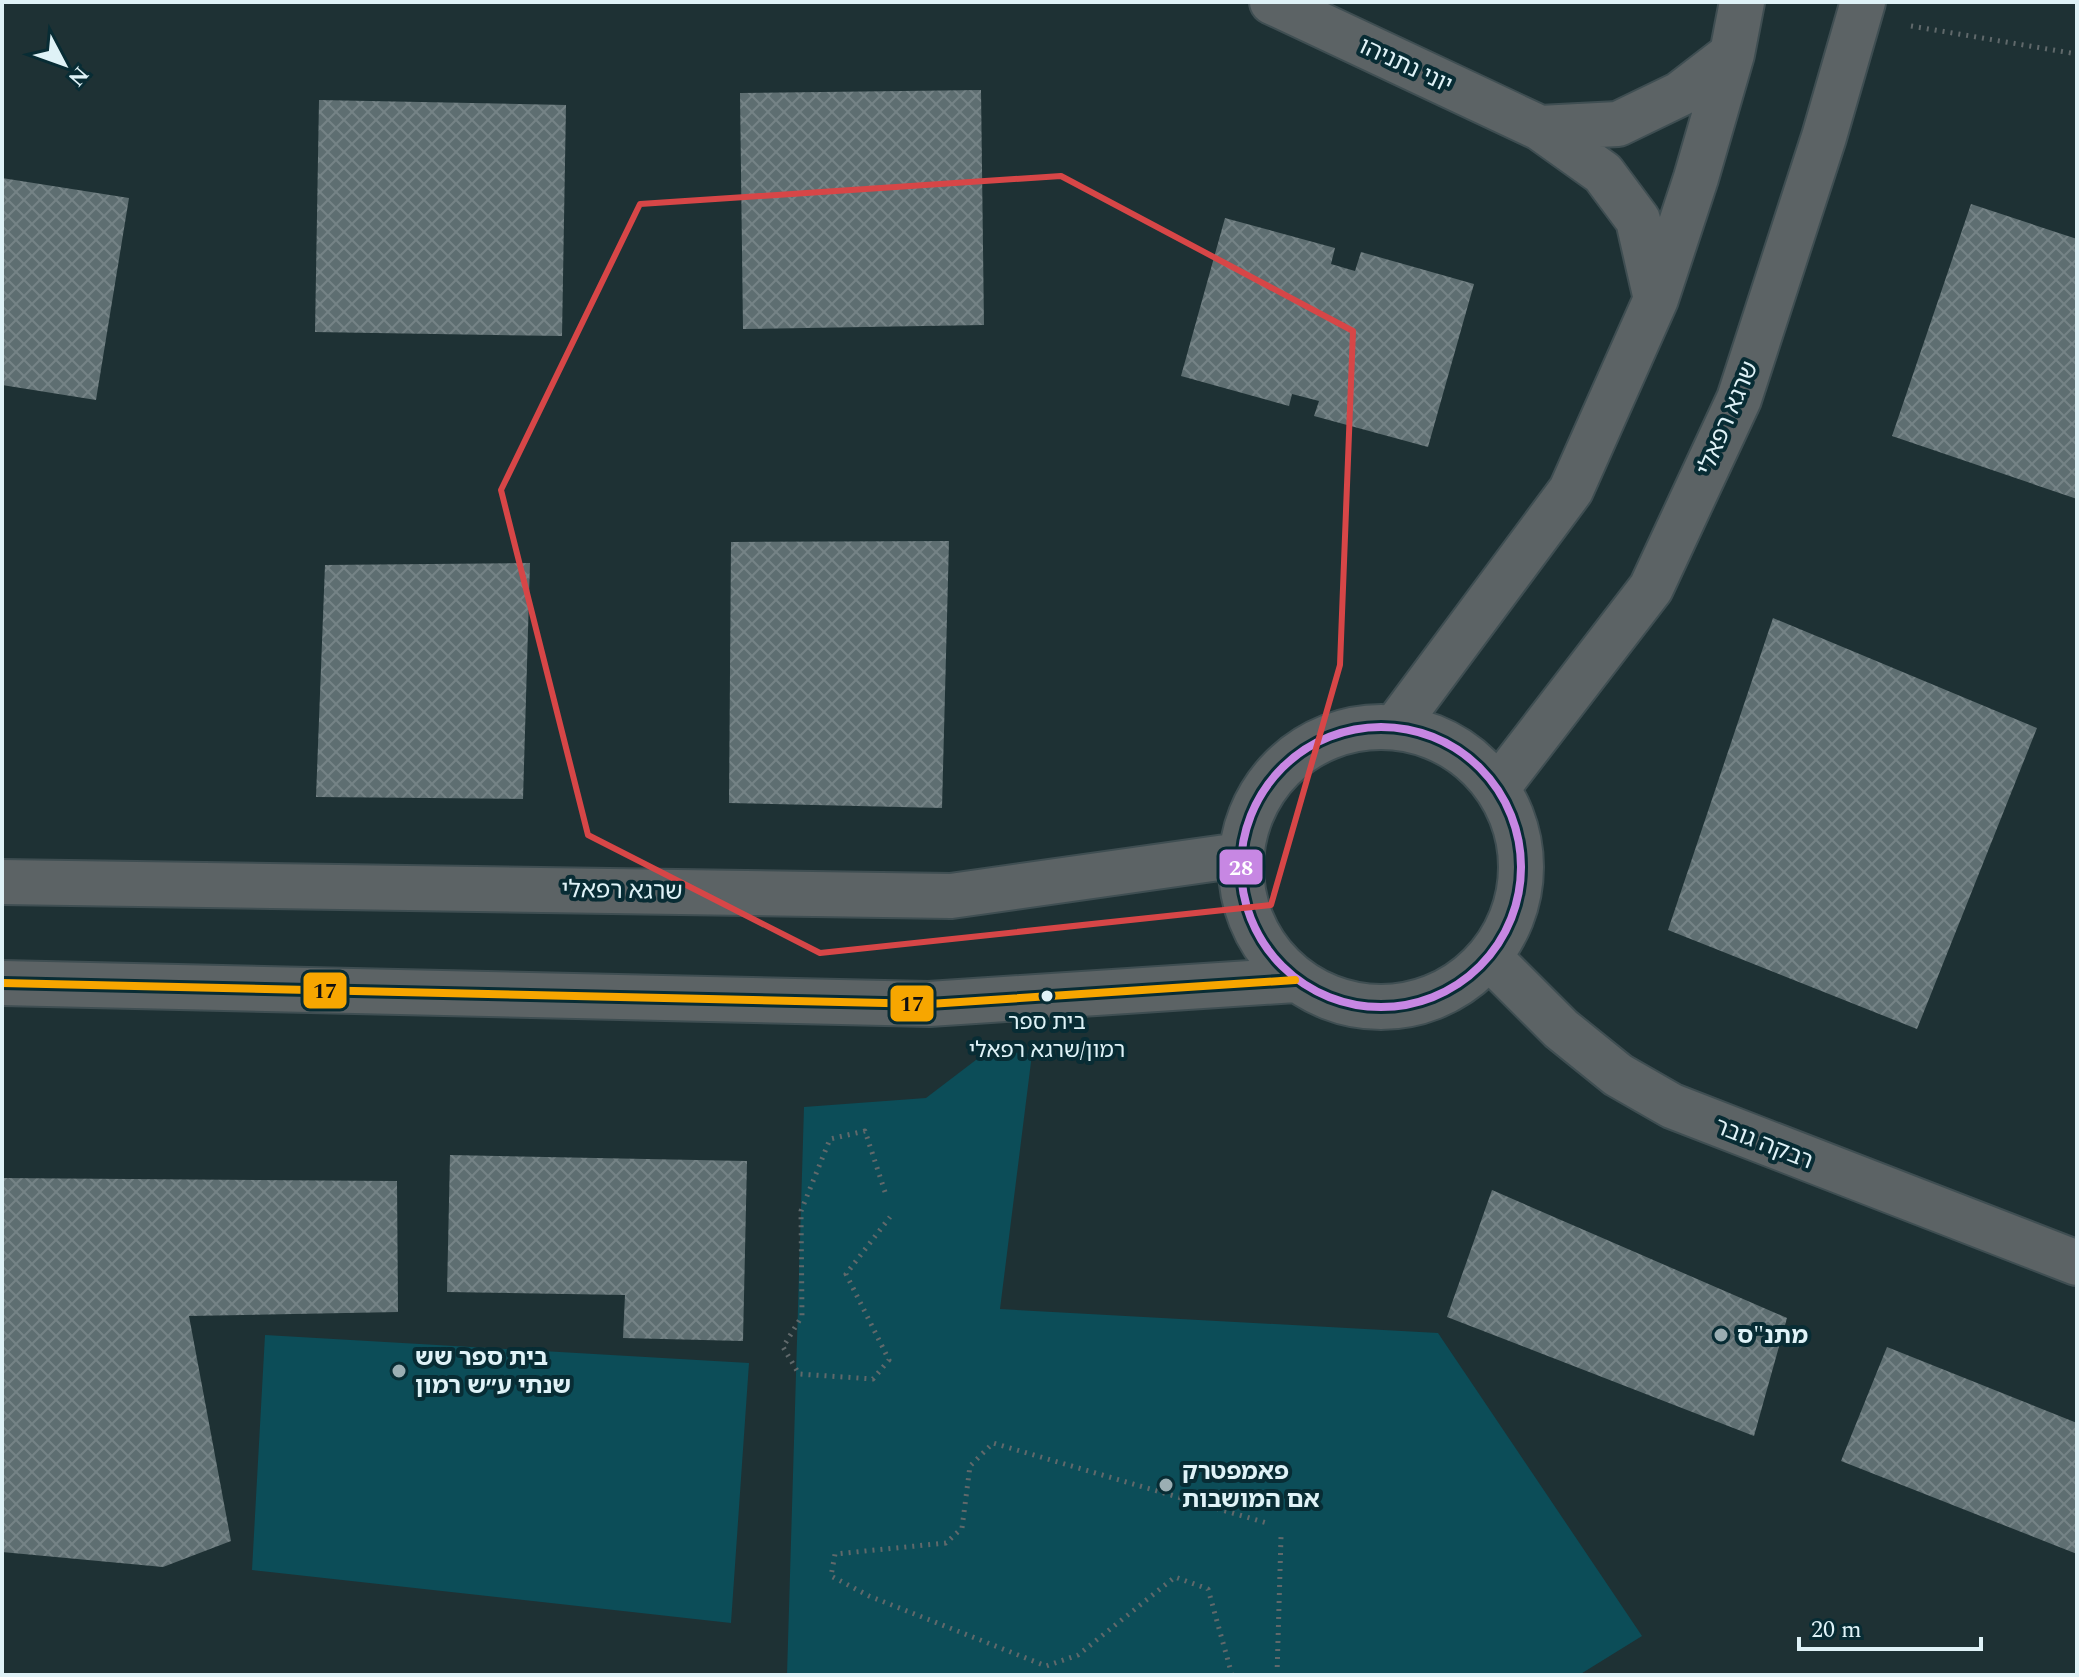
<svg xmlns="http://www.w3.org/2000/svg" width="2079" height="1677" viewBox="0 0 2079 1677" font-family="Spectral,'Noto Sans Hebrew',serif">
	<defs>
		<pattern id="building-cross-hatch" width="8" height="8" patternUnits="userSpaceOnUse" patternTransform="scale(2)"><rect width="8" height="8" fill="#5e6e71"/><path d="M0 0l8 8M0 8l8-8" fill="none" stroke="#758386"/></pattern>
	</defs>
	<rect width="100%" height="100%" fill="#1e3134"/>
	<path fill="#0c4d58" d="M989,1050L1032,1054L1000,1309L1438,1333L1642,1636L1579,1675H787L804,1107L926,1098Z
		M265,1335L749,1363L731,1623L252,1570Z"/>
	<path fill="url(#building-cross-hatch)" d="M981,90L984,325L743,329L740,93Z
		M319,100L566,105L562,336L315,332Z
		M2,178L129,198L96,400L2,385Z
		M1971,204L2077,239V499L1892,436Z
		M1225,218L1335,248L1331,264L1355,271L1361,252L1474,284L1428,447L1314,416L1319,401L1292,394L1289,406L1181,376Z
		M949,541L942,808L729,803L731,542Z
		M530,563L523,799L316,797L325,565Z
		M1773,618L2037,728L1917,1029L1668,930Z
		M450,1155L747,1161L743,1341L623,1338L625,1295L447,1292Z
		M2,1178L397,1181L398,1312L189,1316L231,1541L163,1567L2,1552Z
		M1492,1190L1787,1318L1754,1436L1447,1317Z
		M1887,1347L2077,1423V1554L1841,1461Z"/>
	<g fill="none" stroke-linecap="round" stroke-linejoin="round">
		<defs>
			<path id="minor" d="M1272,2L1540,128L1603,173L1638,220L1656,299
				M1540,128L1618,124L1680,94L1732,54
				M1396,726L1571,490L1656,299L1696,178L1732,54L1742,2
				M1241 867a140 140 0 1 1 280 0a140 140 0 1 1-280 0Z
				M1498,787L1651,588L1739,399L1824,137L1863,2
				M2,882L951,896L1240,855
				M1490,958L1561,1029L1618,1075L1672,1106L2077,1263
				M2,983L929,1004L1295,980"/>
		</defs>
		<use href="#minor" stroke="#3f4e52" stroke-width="48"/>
		<path stroke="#60696b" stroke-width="5" stroke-dasharray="2 6" stroke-linecap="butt" d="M1911,26L2077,54
			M885,1192L865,1131L830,1139L801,1211L802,1316L783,1347L799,1374L873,1379L889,1360L846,1274L890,1217
			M1232,1675L1208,1589L1175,1577L1078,1655L1046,1666L869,1596L831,1576L835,1554L946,1543L962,1528L970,1466L993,1443L1270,1524
			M1277,1675L1281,1537"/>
		<use href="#minor" stroke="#5c6365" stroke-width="44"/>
		<defs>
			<path id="bus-1" d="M1241 867a140 140 0 1 1 280 0a140 140 0 1 1-280 0Z"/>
			<path id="bus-2" d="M2,983L929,1004L1295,980"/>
		</defs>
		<use href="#bus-1" stroke="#082c34" stroke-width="14"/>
		<use href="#bus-2" stroke="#082c34" stroke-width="14"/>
		<use href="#bus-1" stroke="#c787e3" stroke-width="8"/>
		<use href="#bus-2" stroke="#f7a600" stroke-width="8"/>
	</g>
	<path fill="none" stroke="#d74647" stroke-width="6" stroke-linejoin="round" d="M1061,176L1353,331L1340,665L1271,905L820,953L588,835L501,490L640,204Z"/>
	<circle fill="#dff2f7" stroke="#082c34" stroke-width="3" cx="1047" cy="996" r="7"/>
	<g fill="#9baeb3" stroke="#082c34" stroke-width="3">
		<circle cx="1721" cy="1335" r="8"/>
		<circle cx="399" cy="1371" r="8"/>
		<circle cx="1166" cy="1485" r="8"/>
	</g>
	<g text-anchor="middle" stroke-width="8" stroke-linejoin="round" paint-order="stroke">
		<g font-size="22" fill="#dff2f7" stroke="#082c34">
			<text x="1047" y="1029">בית ספר<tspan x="1047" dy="28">רמון/שרגא רפאלי</tspan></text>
		</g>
		<g font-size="24" fill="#dff2f7" stroke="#082c34">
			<text transform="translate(1406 65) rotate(25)" y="8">יוני נתניהו</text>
			<text transform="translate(1727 418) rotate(-67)" y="8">שרגא רפאלי</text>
			<text transform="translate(622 890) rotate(1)" y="8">שרגא רפאלי</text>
			<text transform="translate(1764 1143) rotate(21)" y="8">רבקה גובר</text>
		</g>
		<g font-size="24" font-weight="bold" fill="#dff2f7" stroke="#082c34" text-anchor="start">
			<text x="1737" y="1343">מתנ"ס</text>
			<text x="415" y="1365">בית ספר שש<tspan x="415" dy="28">שנתי ע״ש רמון</tspan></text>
			<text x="1182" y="1479">פאמפטרק<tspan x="1182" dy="28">אם המושבות</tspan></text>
		</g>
	</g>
	<g stroke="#082c34" stroke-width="3">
		<rect x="1218" y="848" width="46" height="38" rx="8" fill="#c787e3"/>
		<rect x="302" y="971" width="46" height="39" rx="8" fill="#f7a600"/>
		<rect x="889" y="984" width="46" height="39" rx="8" fill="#f7a600"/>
	</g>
	<g font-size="22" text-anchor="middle" font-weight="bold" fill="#fff">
		<text x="1241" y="875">28</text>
	</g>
	<g font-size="22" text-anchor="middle" font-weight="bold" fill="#111">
		<text x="325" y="998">17</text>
		<text x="912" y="1011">17</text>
	</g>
	<rect width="2079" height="1677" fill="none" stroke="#dff2f7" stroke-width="8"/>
	<g transform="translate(64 64) rotate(131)" stroke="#082c34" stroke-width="6" paint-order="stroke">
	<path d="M0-6L14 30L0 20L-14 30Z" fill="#dff2f7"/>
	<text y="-12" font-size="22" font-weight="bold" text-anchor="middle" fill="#dff2f7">N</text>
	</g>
	<path d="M1799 1637v12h182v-12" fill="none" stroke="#dff2f7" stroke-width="4"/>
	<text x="1811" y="1637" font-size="24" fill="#dff2f7" stroke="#082c34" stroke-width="6" paint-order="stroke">20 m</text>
</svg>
